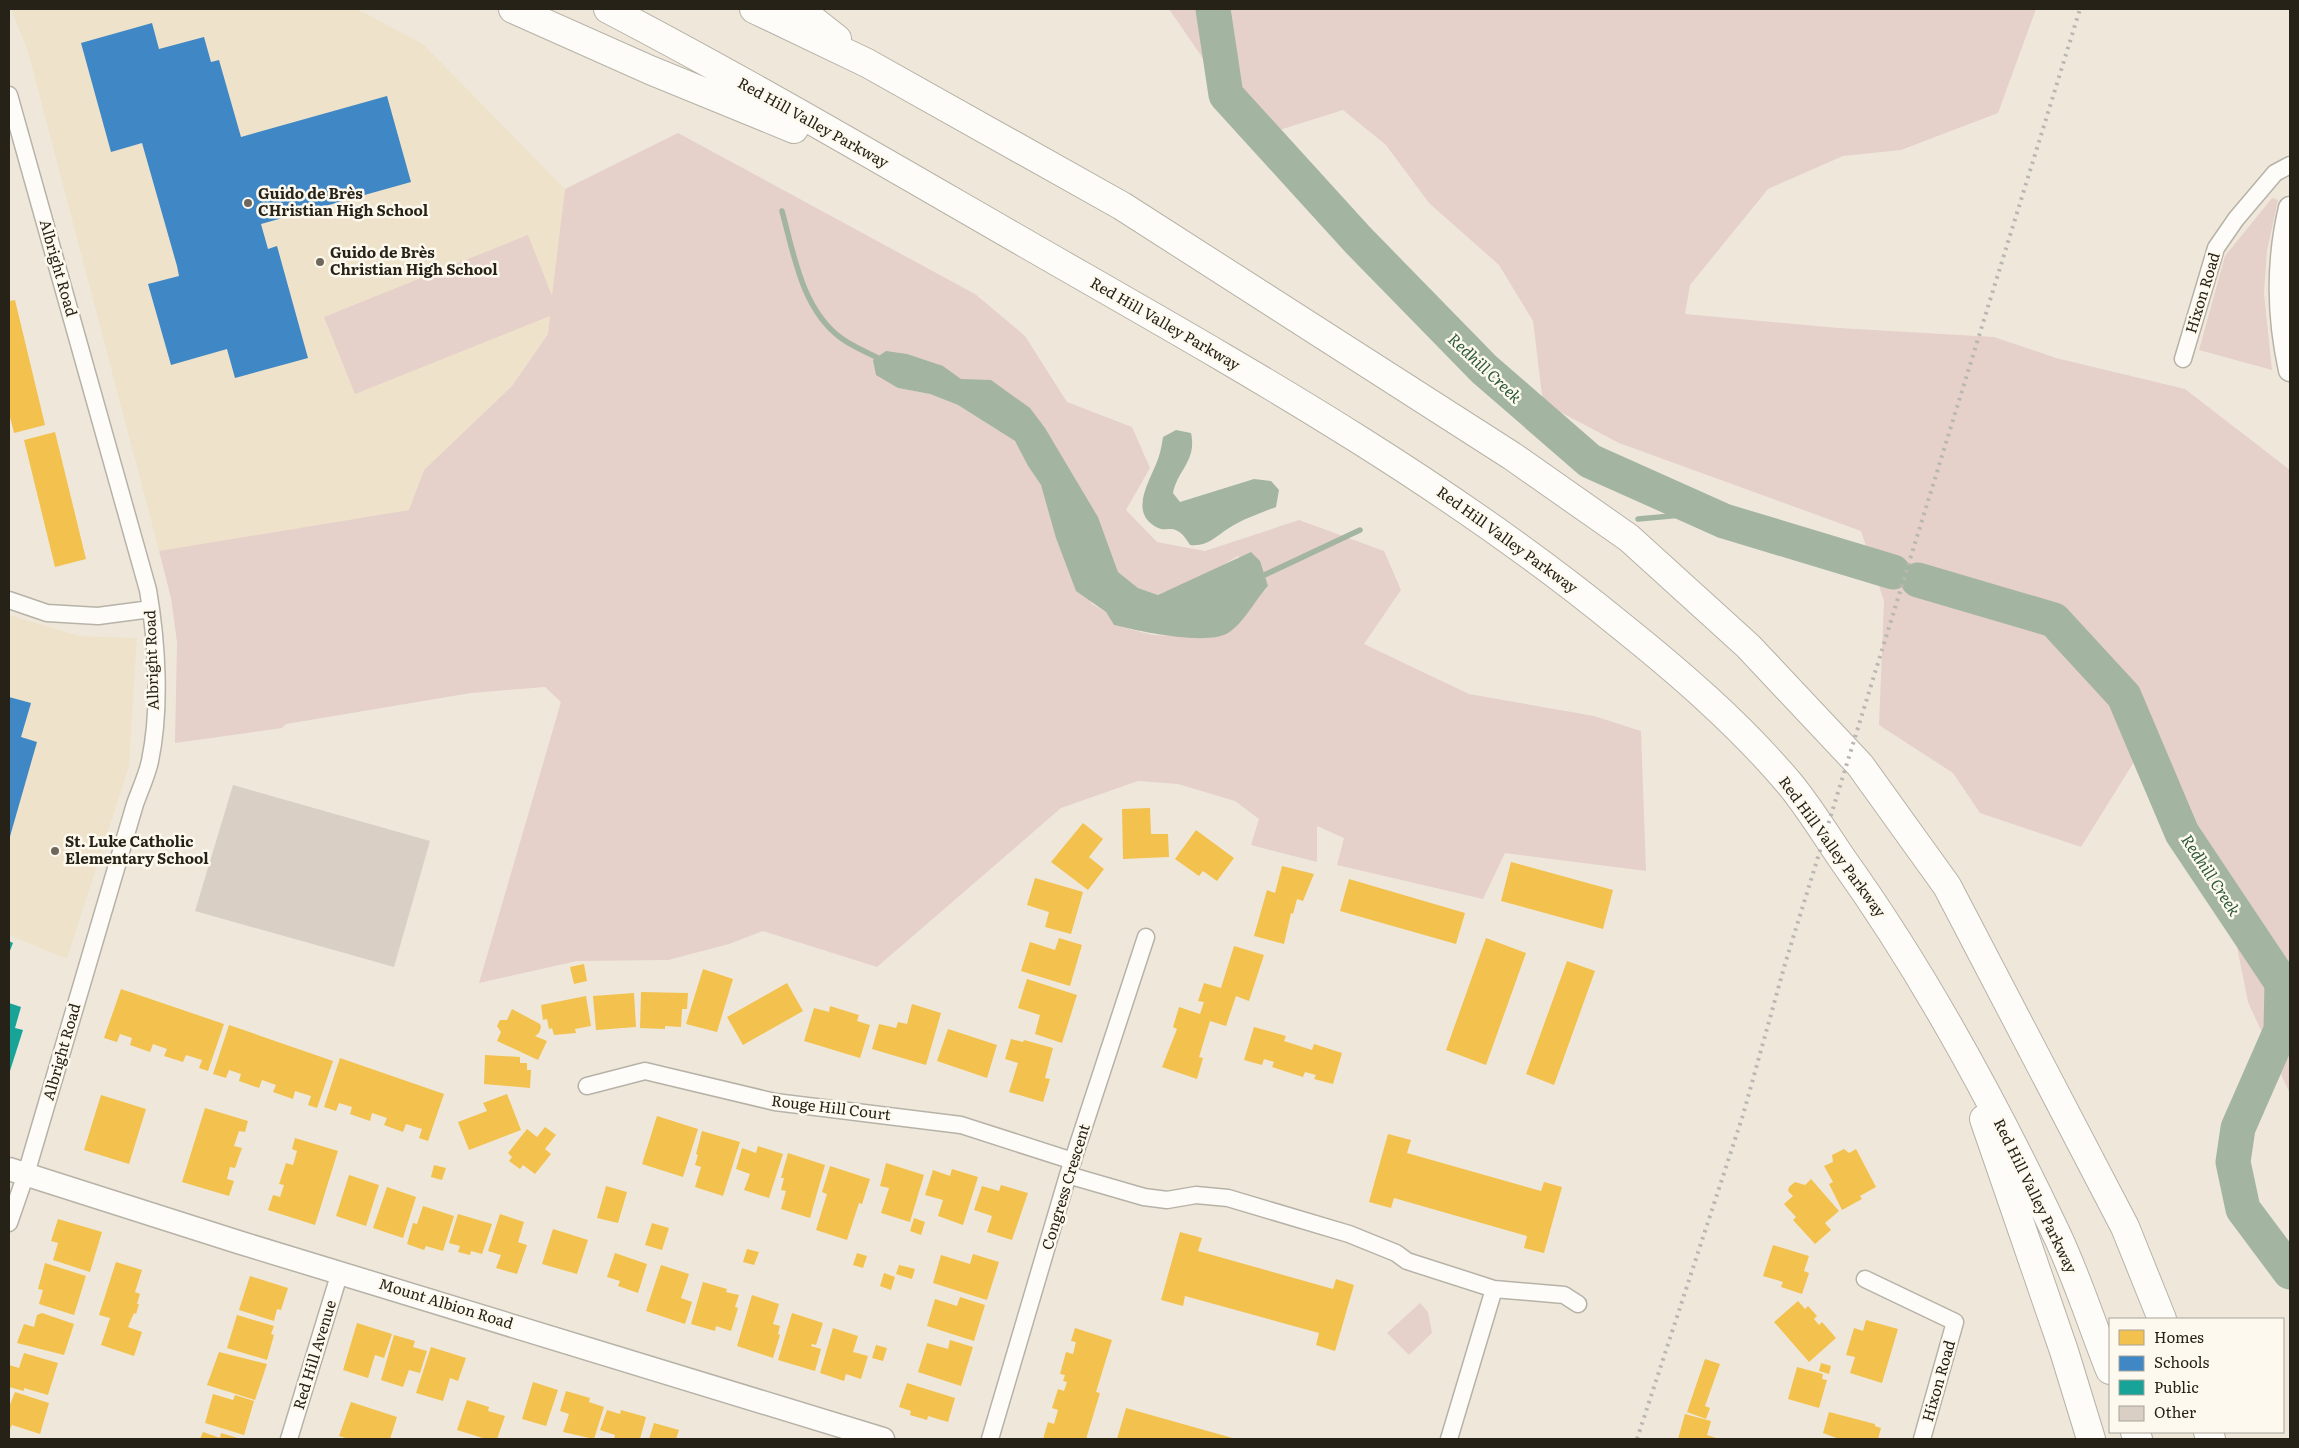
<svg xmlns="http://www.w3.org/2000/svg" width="2299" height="1448" viewBox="0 0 2299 1448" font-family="Literata,serif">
	<rect width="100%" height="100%" fill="#efe8da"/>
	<path fill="#eee2ca" d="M11,9H357L423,44L565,189L548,334L512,386L424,470L409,510L159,551L28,52Z
		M9,615L80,636L137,638L129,766L67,959L9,935Z"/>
	<path fill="#e6d0ca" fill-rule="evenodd" d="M1169,9H2036L1998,113L1901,150L1843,156L1768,189L1690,285L1685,314L1839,328L1994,337L2056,358L2185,389L2290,470V1094L2248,1002L2223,876L2180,793L2142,749L2081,847L1980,813L1953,773L1879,725L1884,601L1861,531L1619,443L1543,403L1533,321L1499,265L1429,203L1386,145L1343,110L1257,137Z
		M678,133L975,294L1025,336L1067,402L1132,427L1150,468L1126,510L1157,542L1205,551L1299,520L1384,551L1401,590L1364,644L1469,694L1594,716L1641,731L1646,871L1505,853L1483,899L1337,865L1344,838L1317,826V862L1251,845L1259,819L1235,801L1178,784L1138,781L1061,808L877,967L763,931L729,944L668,960L577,961L479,983L561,702L545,687L471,693L286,724L282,728L175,743L177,642L171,598L159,551L409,510L424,470L512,386L548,334L550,316L355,394L324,317L528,235L552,296L565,189ZM943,366L1065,462L1098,517L1118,572L1138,588L1158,595L1212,572L1238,556L1268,587L1256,599L1208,637L1153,635L1114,625L1106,612L1092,604L1049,506L1041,485L1028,466L1015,441L958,405L930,394L898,388Z
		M2272,198L2278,200L2267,251L2264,293L2272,370L2199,350L2225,256Z
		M1420,1303L1428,1312L1432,1333L1409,1355L1387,1333Z"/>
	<path fill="#a3b5a1" d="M886,351L907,354L943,366L961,379L991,380L1030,408L1045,428L1098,517L1118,572L1138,588L1158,595L1251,552L1260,561L1268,586C1255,600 1244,623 1228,633C1207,646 1138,631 1114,625L1106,612L1076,591L1056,538L1041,485L1028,466L1015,441L958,405L930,394L898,388L876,375L873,360Z
		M1176,430L1191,433C1197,461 1178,469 1173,493L1180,502L1254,479L1271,481L1279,490L1276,507C1261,513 1243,519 1229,528C1215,537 1207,547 1190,545C1185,537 1180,529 1170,529C1165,529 1163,530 1158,528C1126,512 1152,479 1159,456C1161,450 1162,443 1163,437Z"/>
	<path fill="#f2c14e" d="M15,300L45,425L14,433L9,413V301Z
		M55,432L86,559L55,567L24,440Z
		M1150,808L1151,834H1168L1169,857L1123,859L1122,809Z
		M1083,823L1103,839L1089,857L1104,869L1088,890L1051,862Z
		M1196,830L1234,858L1217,881L1203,871L1199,876L1175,859Z
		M1511,862L1613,890L1603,929L1501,901Z
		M1282,866L1314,874L1303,901L1297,899L1293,914L1291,913L1284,944L1254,936L1267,890L1275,893Z
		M1035,878L1083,892L1071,934L1045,927L1049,912L1027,905Z
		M1349,879L1465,913L1456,944L1340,911Z
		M1059,938L1082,945L1070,986L1021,971L1030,942L1055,950Z
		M1486,938L1526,953L1486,1065L1446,1050Z
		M1234,946L1264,955L1249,1001L1236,996L1226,1026L1210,1021L1199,1057L1203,1058L1197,1079L1162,1067L1177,1029L1173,1027L1179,1007L1200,1014L1204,1002L1198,1001L1204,983L1221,988Z
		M1567,961L1595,971L1554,1085L1526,1074Z
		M584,964L587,981L574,984L570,967Z
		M703,969L733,979L717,1032L686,1024Z
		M1027,979L1077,995L1062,1043L1035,1034L1040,1015L1018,1008Z
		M787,983L803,1011L743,1045L727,1017Z
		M121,989L224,1024L208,1071L199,1068L202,1060L186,1055L183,1062L164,1056L167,1049L153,1044L150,1052L130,1045L132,1038L120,1034L117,1042L104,1038Z
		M641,992L688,993L687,1009H682L681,1027L665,1026V1029L640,1028Z
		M634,993L636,1027L596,1030L593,996Z
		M586,996L591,1026L575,1029L576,1033L554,1035L552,1028L549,1029L547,1019L543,1020L541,1005Z
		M912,1004L941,1013L926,1065L872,1049L879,1024L896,1028L898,1022L907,1024Z
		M830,1006L859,1015L857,1021L870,1025L860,1058L804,1041L814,1008L829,1012Z
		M512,1009L540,1024L541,1027L539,1033L535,1036L547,1041L538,1060L497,1041L501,1032L497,1026L500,1020H507Z
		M229,1025L333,1061L317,1108L308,1105L311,1096L295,1091L293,1099L273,1092L276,1085L262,1080L259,1088L239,1081L241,1074L229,1070L226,1078L213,1074Z
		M1254,1027L1286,1036L1284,1041L1312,1050L1314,1044L1342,1053L1333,1084L1314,1079L1316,1075L1305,1072L1303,1077L1272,1067L1274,1062L1264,1059L1262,1065L1244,1060Z
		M948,1029L997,1045L987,1078L937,1061Z
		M1011,1039L1023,1042L1024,1040L1053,1048L1045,1078L1050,1079L1043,1102L1009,1092L1018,1063L1005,1059Z
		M485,1055L520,1057V1063H527V1070H531L530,1088L484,1084Z
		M340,1058L444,1094L428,1141L419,1138L422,1129L406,1124L403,1132L384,1125L387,1118L372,1113L370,1121L350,1114L352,1107L339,1103L336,1111L324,1107Z
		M507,1094L521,1130L469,1150L458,1122L487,1111L483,1103Z
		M101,1095L146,1109L129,1164L84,1150Z
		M205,1108L248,1121L245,1132L239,1131L234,1146L242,1148L235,1168L230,1167L227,1179L234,1181L229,1196L182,1182Z
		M657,1116L698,1129L683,1177L642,1164Z
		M545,1127L556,1135L545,1149L551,1154L535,1174L523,1165L520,1169L509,1161L512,1157L508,1153L527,1129L537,1137Z
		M702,1131L740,1142L723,1196L695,1187L701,1167L695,1165L698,1155L696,1154Z
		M1388,1134L1411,1140L1407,1153L1541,1191L1544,1182L1562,1187L1544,1253L1524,1248L1527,1236L1394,1198L1391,1208L1369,1202Z
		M295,1138L338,1151L315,1225L268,1210L273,1195L280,1197L284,1185L279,1184L286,1163L293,1165L297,1151L292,1149Z
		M758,1146L783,1154L769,1198L744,1190L750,1174L736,1169L742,1148L756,1153Z
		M1844,1149L1849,1153L1856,1149L1876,1187L1860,1196L1862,1199L1842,1210L1829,1184L1833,1182L1824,1166L1833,1162L1832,1155Z
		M788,1153L825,1165L810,1218L781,1209L786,1191L781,1190L784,1178H781Z
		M886,1163L924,1175L910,1222L881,1213L889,1188L880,1186Z
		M434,1165L446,1168L442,1180L431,1177Z
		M830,1166L870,1179L862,1204L859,1203L847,1240L816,1230L827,1194L822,1192Z
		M952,1169L978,1177L963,1225L938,1216L943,1200L925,1195L933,1170L950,1176Z
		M349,1175L379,1185L366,1226L336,1216Z
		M1811,1179L1839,1211L1825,1223L1831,1230L1815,1244L1793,1220L1796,1217L1784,1204L1793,1196L1788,1191L1789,1187L1795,1182L1805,1185Z
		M1001,1185L1028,1193L1012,1240L987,1232L992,1216L974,1210L982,1186L999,1191Z
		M606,1186L627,1192L618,1223L597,1218Z
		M387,1187L416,1197L403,1238L373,1228Z
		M423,1206L454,1216L443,1251L426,1246L424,1250L407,1244L413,1223L417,1224Z
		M458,1214L492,1224L482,1254L471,1251L470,1255L458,1252L460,1246L449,1243Z
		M500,1214L524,1222L518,1242L527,1245L517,1274L496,1268L501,1255L488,1251Z
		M914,1218L925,1222L921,1235L910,1231Z
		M58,1219L102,1232L90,1272L53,1260L58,1243L51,1241Z
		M652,1223L669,1228L662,1250L645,1245Z
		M553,1229L588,1240L577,1274L542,1264Z
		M1180,1232L1202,1238L1198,1251L1333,1289L1336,1279L1354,1285L1335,1351L1316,1345L1319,1333L1185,1296L1183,1306L1161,1300Z
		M1773,1245L1809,1256L1804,1271L1809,1273L1802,1294L1781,1287L1783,1282L1763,1276Z
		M747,1249L759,1252L754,1265L743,1262Z
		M615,1253L647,1264L638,1293L618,1286L620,1281L607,1277Z
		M857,1253L867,1256L863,1268L853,1265Z
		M973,1254L999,1262L987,1300L933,1283L941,1255L970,1264Z
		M116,1262L142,1270L135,1292L140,1294L137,1304H139L136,1314L134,1313L128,1327L142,1332L134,1356L101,1345L110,1318L99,1315Z
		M45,1263L86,1276L74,1315L39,1304L43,1290L38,1289Z
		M661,1265L689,1274L681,1298L692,1302L685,1324L646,1311Z
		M899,1265L915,1269L912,1279L896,1274Z
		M884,1273L895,1277L891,1290L880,1286Z
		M250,1276L288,1288L281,1310L277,1309L274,1321L239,1310Z
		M703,1282L727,1289L726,1292L739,1295L735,1307L738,1308L731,1331L716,1326L715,1331L691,1324Z
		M752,1295L779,1304L773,1324L780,1326L778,1334L780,1335L773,1358L737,1346Z
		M960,1297L985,1305L974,1341L927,1326L935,1299L957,1306Z
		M1798,1301L1805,1309L1808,1306L1817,1316L1814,1319L1819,1325L1822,1322L1836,1338L1809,1362L1774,1322Z
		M42,1313L74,1324L64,1355L17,1343L24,1324L34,1327L37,1315Z
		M792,1313L823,1323L816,1345L812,1344L811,1346L821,1349L815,1371L778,1360Z
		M237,1315L274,1326L271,1334L274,1335L267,1360L227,1348Z
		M1866,1320L1898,1329L1882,1383L1850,1373L1855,1357L1846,1355L1854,1328L1863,1331Z
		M357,1323L392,1334L384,1358L375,1355L368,1378L343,1370Z
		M833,1328L858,1336L853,1352L868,1356L861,1379L846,1374L844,1381L820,1373Z
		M1075,1328L1112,1340L1096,1392L1100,1393L1086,1439H1043L1048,1422L1054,1424L1058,1410L1052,1408L1058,1389L1064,1391L1067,1382L1063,1381L1065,1375L1060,1374L1066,1352L1073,1354L1076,1342L1071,1341Z
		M394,1335L415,1341L413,1347L427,1351L420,1373L409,1370L403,1387L381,1380Z
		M950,1340L973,1347L961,1386L918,1372L927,1343L948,1349Z
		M876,1345L887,1348L883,1361L872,1358Z
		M431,1347L466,1358L458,1381L450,1378L443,1401L416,1393Z
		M219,1352L267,1364L255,1400L207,1385Z
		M24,1353L58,1363L48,1395L24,1388V1391L9,1387V1365L19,1368Z
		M1705,1359L1720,1364L1705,1406L1710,1408L1706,1419L1687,1412Z
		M1821,1363L1831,1366L1829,1374L1819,1371Z
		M1797,1367L1823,1374L1822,1379L1827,1380L1819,1408L1788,1399Z
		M533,1382L558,1390L546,1426L522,1419Z
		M907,1383L955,1398L948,1422L928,1416L927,1420L910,1415L911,1411L899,1407Z
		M566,1391L590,1398L589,1402L604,1407L594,1439L563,1432L569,1414L560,1411Z
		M15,1392L49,1403L40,1434L12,1425L9,1431V1407Z
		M213,1394L233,1400L235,1395L254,1401L244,1435L205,1423Z
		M467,1400L489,1407L488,1411L505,1416L497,1439H486L457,1430Z
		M351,1402L397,1417L390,1439H349L339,1436Z
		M1126,1408L1236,1439H1117Z
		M607,1410L620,1414L621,1410L646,1417L640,1439H614L615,1435L600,1430Z
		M1829,1412L1875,1424V1426L1881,1428L1878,1439H1839L1823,1433Z
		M1685,1414L1711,1421L1707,1435L1719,1439H1678Z
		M654,1423L679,1430L676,1439H649Z
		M203,1432L220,1438L221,1433L241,1439H200Z"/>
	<path fill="#3f88c5" d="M152,23L159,49L204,37L211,62L219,60L241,137L387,96L411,182L261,224L268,249L277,246L308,358L235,378L227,349L171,365L148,284L179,276L177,266L142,143L111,152L81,43Z
		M9,697L31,703L21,737L37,742L9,840Z"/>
	<path fill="#17a398" d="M9,941L13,943L9,953Z
		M9,1003L21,1007L15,1028L23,1030L9,1074Z"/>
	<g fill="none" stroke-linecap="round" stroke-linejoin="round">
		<path stroke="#a3b5a1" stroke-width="5.5" d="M782,211C794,255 802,309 841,338C853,347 869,353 882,360
			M1638,519L1704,513
			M1258,578L1360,530"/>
		<path stroke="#a3b5a1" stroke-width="35" d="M1213,9L1226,95L1358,240L1484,369L1590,461L1724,521L1893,572
			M1918,580L2054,620L2124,696L2182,833L2282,983L2281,1030L2238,1128L2233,1162L2243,1209L2290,1272"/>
	</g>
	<path fill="#d9cfc5" d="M233,785L430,841L394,967L195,911Z"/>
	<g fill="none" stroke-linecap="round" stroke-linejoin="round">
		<defs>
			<path id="street" d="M9,95L148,590C157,642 161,708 150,761C147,775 140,790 135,804L26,1174L9,1223
				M2183,359L2216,248L2236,219L2275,173L2290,165
				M9,600L47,613L98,616L151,609
				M587,1086L645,1071L775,1102L961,1125L1073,1161
				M1068,1175L1144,1197L1167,1200L1196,1195L1228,1198L1349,1234L1396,1253L1407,1261L1494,1289L1564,1295L1578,1304
				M1865,1279L1955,1322L1922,1439
				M289,1439L340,1272
				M990,1439L1068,1175L1146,937
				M1449,1439L1494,1289"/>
			<path id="secondary" d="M2290,208C2277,263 2278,316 2290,370
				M9,1169L238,1242L883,1439"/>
			<path id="highway" d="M513,9L650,70L794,129
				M608,9C769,93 926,187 1084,277C1269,383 1454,489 1620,625C1680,673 1739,724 1789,783C1809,807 1825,834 1843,860C1926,976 1995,1104 2056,1233C2077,1277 2092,1325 2110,1370
				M754,9L867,63L1122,206L1512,456L1629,538L1748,646L1860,765L1947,886L2125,1227L2162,1319
				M799,9L837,39
				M1984,1119L2064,1351L2091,1439
				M2135,1432L2138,1439
				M2208,1432L2211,1439"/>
		</defs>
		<use href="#street" stroke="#b7b2a7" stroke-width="19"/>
		<use href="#secondary" stroke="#b7b2a7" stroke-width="25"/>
		<use href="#highway" stroke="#b7b2a7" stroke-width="30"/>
		<use href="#street" stroke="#fdfcf9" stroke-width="16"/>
		<use href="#secondary" stroke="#fdfcf9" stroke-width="22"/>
		<use href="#highway" stroke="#fdfcf9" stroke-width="28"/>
		<path stroke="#b9b7b3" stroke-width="4" stroke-dasharray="2.5 5" stroke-linecap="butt" d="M1637,1439L1743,1115L1785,964L2080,9"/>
	</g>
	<g fill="#6d675c" stroke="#fef9ef" stroke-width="2">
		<circle cx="248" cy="203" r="5"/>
		<circle cx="320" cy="262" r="5"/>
		<circle cx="55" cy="851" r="5"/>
	</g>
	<g text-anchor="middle" stroke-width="5" stroke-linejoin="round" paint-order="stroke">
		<g font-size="15" fill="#272218" stroke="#fef9ef">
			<text transform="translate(813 123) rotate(29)" y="5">Red Hill Valley Parkway</text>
			<text transform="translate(58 268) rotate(74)" y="5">Albright Road</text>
			<text transform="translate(2203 293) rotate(-73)" y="5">Hixon Road</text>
			<text transform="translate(1165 324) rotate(30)" y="5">Red Hill Valley Parkway</text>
			<text transform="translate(1507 540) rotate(36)" y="5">Red Hill Valley Parkway</text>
			<text transform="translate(152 660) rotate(-92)" y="5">Albright Road</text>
			<text transform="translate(1832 847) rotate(54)" y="5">Red Hill Valley Parkway</text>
			<text transform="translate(62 1052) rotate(-74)" y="5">Albright Road</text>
			<text transform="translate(831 1108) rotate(7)" y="5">Rouge Hill Court</text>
			<text transform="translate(1066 1187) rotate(-73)" y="5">Congress Crescent</text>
			<text transform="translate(2035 1196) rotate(64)" y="5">Red Hill Valley Parkway</text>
			<text transform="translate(446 1304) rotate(17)" y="5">Mount Albion Road</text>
			<text transform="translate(315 1355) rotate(-73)" y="5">Red Hill Avenue</text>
			<text transform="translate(1939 1381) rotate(-74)" y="5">Hixon Road</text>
		</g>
		<g font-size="15" font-weight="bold" fill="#272218" stroke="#fef9ef" text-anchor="start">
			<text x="258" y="199">Guido de Brès<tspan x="258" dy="17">CHristian High School</tspan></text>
			<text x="330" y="258">Guido de Brès<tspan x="330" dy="17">Christian High School</tspan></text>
			<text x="65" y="847">St. Luke Catholic<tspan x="65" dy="17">Elementary School</tspan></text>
		</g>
		<g font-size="16" font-style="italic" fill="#2b5937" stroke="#fef9ef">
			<text transform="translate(1485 368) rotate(43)" y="6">Redhill Creek</text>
			<text transform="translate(2211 875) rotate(57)" y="6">Redhill Creek</text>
		</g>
	</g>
	<rect width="2299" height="1448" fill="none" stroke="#272218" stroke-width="20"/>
	<rect x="2109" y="1318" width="175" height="115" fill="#fef9ef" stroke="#a8a399"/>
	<rect x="2119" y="1330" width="25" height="15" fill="#f2c14e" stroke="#a8a399"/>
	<text x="2154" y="1343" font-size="15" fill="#272218">Homes</text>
	<rect x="2119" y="1356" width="25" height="15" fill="#3f88c5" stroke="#a8a399"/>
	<text x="2154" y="1368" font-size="15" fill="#272218">Schools</text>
	<rect x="2119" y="1380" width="25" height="15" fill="#17a398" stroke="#a8a399"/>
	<text x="2154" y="1393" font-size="15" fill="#272218">Public</text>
	<rect x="2119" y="1406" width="25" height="15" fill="#d9cfc5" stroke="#a8a399"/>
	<text x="2154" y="1418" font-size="15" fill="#272218">Other</text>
</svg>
